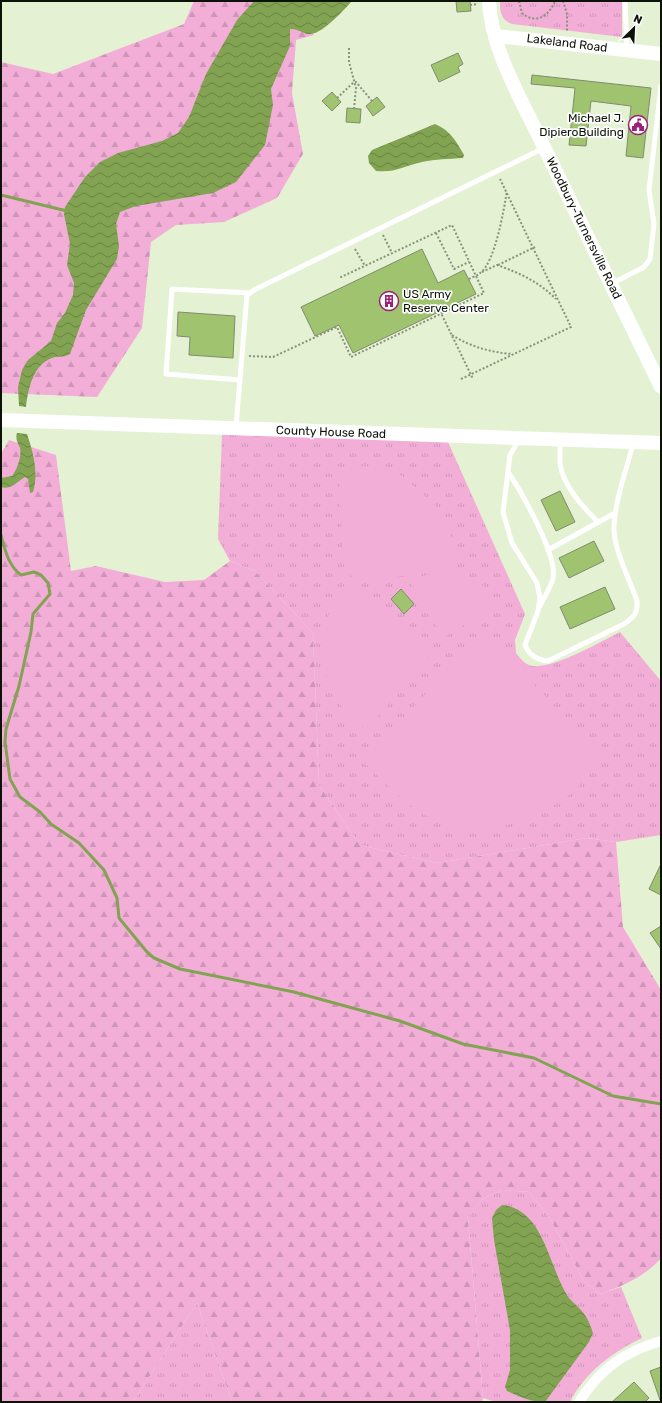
<svg xmlns="http://www.w3.org/2000/svg" width="662" height="1403" viewBox="0 0 662 1403" font-family="Rubik,sans-serif">
	<defs>
		<pattern id="grass-tufts" width="24" height="20" patternUnits="userSpaceOnUse"><rect width="24" height="20" fill="#f3aed8"/><path d="M3 7l-1-3M5 7V3M7 7l1-3M15 17l-1-3M17 17v-4M19 17l1-3" fill="none" stroke="#cf95b8"/></pattern>
		<pattern id="forest-firs" width="22" height="20" patternUnits="userSpaceOnUse"><rect width="22" height="20" fill="#f3aed8"/><path d="M5 1l3.5 6h-7zM16 11l3.5 6h-7z" fill="#cf95b8"/></pattern>
		<pattern id="water-waves" width="16" height="10" patternUnits="userSpaceOnUse"><rect width="16" height="10" fill="#82a351"/><path d="M0 5q4-4 8 0t8 0" fill="none" stroke="#698341"/></pattern>
	</defs>
	<rect width="100%" height="100%" fill="#e4f1d3"/>
	<path fill="url(#grass-tufts)" d="M500,1H622V37L512,24C501,20 500,12 500,1Z
		M222,434L448,442L525,614L515,640L516,653C519,657 523,662 527,664C544,675 602,641 620,632L661,681V835L616,842L587,838L437,863L360,845L319,785L313,633L255,571L230,561L218,539Z
		M502,1190L529,1192L549,1217L584,1281L600,1294L621,1287L642,1338C613,1352 585,1372 570,1402H496L483,1398L468,1218L481,1200Z
		M197,1303L232,1402H133Z"/>
	<path fill="url(#forest-firs)" d="M194,1H289L314,35L296,40L292,93L303,154L277,198L224,222L176,225L151,242L142,328L97,397L1,393V62L53,74L184,24Z
		M9,440L56,455L71,571L96,566L165,582L204,580L230,561L255,571L313,633L319,785L360,845L437,863L587,838L616,842L623,927L661,990V1258C646,1276 621,1287 600,1294L584,1281L549,1217L529,1192L502,1190L481,1200L468,1219L483,1398L482,1402H232L197,1303L133,1402H1V454Z"/>
	<path fill="#f3aed8" d="M365,466L388,470L402,476L438,508L448,523L458,567L358,583L344,569L338,467Z
		M444,571C471,574 483,581 498,604L446,636L441,635L409,581L435,572Z
		M349,583L430,642L432,651L368,729C335,714 318,669 323,635C326,616 335,599 345,584Z
		M491,639L604,758C591,771 579,788 564,799C522,829 464,841 418,811C398,798 381,779 364,762L474,640Z"/>
	<path fill="url(#water-waves)" d="M254,1H352C344,10 323,33 311,34C304,35 298,28 290,29V46L271,89L273,105L265,145L236,182L213,193L136,206L120,212L116,224L119,246L117,259L86,310L70,354C63,358 58,355 52,358C33,365 28,389 26,407L19,406L18,387L22,370L28,360L51,341L57,323L65,313L73,295L74,283L67,265L70,244L64,214L65,207L85,177L100,162L118,153L162,141L178,133L189,117L206,74L237,20Z
		M435,124C451,131 456,141 464,155L463,158C449,159 436,159 422,162C403,166 396,173 376,171L369,163L368,156L372,150Z
		M17,433L27,434C33,452 39,473 33,492L30,493L28,479L25,477C16,482 12,490 1,487V478L12,476C17,470 22,456 20,448C18,443 15,439 17,433Z
		M502,1205C545,1209 549,1270 569,1298C572,1302 577,1305 580,1309C587,1316 590,1324 593,1333L589,1342L545,1402C532,1402 519,1397 507,1391L505,1387L510,1370V1330L494,1240L492,1218L496,1210Z"/>
	<g fill="none" stroke-linecap="round" stroke-linejoin="round">
		<path stroke="#82a351" stroke-width="3" d="M1,195L67,211
			M1,535C5,550 8,565 21,575L34,572L41,575L48,583L50,594L33,614L31,632L19,686L6,729L5,742L10,779L20,797L40,812L51,824L79,843L104,870L117,898L119,918L147,952L154,958L180,969L294,992L400,1021L463,1044L534,1058L613,1096L661,1104"/>
	</g>
	<path fill="#a0c36f" stroke="#7f8c70" d="M456,1H470L471,11L457,12Z
		M458,53L463,64L458,67L460,72L439,82L431,65Z
		M532,75L651,88L643,158L626,156L631,106L591,101L586,146L569,145L575,88L531,84Z
		M332,92L341,102L332,111L322,101Z
		M377,97L385,107L373,116L366,106Z
		M347,108L361,109L360,123L346,122Z
		M422,249L438,283L464,270L476,294L353,353L339,325L315,336L301,307Z
		M178,312L235,316L233,358L189,355L190,337L177,336Z
		M560,491L575,522L556,531L541,500Z
		M594,541L604,561L569,578L559,558Z
		M605,587L615,609L570,629L560,607Z
		M401,589L414,604L404,614L391,599Z
		M661,864V895L649,889Z
		M661,926V949L650,933Z
		M661,1367V1399L660,1400L650,1371Z
		M634,1382L649,1398L645,1402H612Z"/>
	<g fill="none" stroke-linecap="round" stroke-linejoin="round">
		<path stroke="#88927d" stroke-width="2" stroke-dasharray="2 2" stroke-linecap="butt" d="M519,1L522,13C536,25 549,16 555,1
			M563,1L567,14V31
			M470,5L478,4
			M349,48V62L356,88L354,109
			M337,98L353,83L356,82L372,101
			M436,233L454,269L469,262
			M383,235L392,253
			M355,249L365,266
			M498,265L535,247
			M482,272L497,265C520,273 539,282 556,299
			M469,279C472,277 477,276 480,273C495,263 504,209 507,191
			M440,311L473,379
			M452,335C471,347 490,352 512,354
			M249,356L273,357L337,327L351,357L484,293L452,225L339,278
			M461,379L571,327L500,179"/>
		<path stroke="#fff" stroke-width="5" d="M625,1L627,50
			M611,284L644,267L650,259L654,224L649,190L661,86
			M240,380L166,374L172,289L250,293
			M236,427L247,295L254,290L544,148
			M519,440L510,455L503,512L512,543L537,583L540,598L538,611L525,645C529,655 537,660 548,661L624,624C634,617 638,613 637,601C630,580 615,552 614,531C613,506 627,468 633,444
			M560,441C560,449 560,456 560,463C562,485 584,508 598,522
			M508,472C521,491 558,556 553,578C551,587 544,597 540,606
			M548,550L615,513"/>
		<path stroke="#fff" stroke-width="10" d="M579,1402C599,1370 625,1351 661,1341"/>
		<path stroke="#fff" stroke-width="14" d="M489,1C491,51 523,102 544,147C583,227 622,307 661,387
			M496,36L661,54
			M1,420L661,443"/>
	</g>
	<defs>
		<symbol id="civic-ring" viewBox="-11 -11 22 22"><circle r="9.5" fill="#fff" stroke="#9b2078" stroke-width="1.5"/><path d="M-.6-6.5H3V-4.5H.6V-3L4-1V1h2V6H-6V1h2V-1L-.6-3ZM-1.2 2.5V6h2.4V2.5Z" fill="#9b2078"/></symbol>
		<symbol id="building-ring" viewBox="-11 -11 22 22"><circle r="9.5" fill="#fff" stroke="#9b2078" stroke-width="1.5"/><path d="M-4-6H4V6H1V3H-1V6H-4ZM-2.5-4.3h1.7v1.8h-1.7ZM.8-4.3h1.7v1.8H.8ZM-2.5-1h1.7V.8h-1.7ZM.8-1h1.7V.8H.8Z" fill="#9b2078"/></symbol>
	</defs>
	<g fill-rule="evenodd">
		<use href="#civic-ring" x="627" y="114" width="22" height="22"/>
		<use href="#building-ring" x="378" y="290" width="22" height="22"/>
	</g>
	<g text-anchor="middle" stroke-width="3.5" stroke-linejoin="round" paint-order="stroke">
		<g font-size="12" fill="#0d1208" stroke="#fff">
			<text transform="translate(567 43) rotate(7)" y="4">Lakeland Road</text>
			<text transform="translate(584 228) rotate(64)" y="4">Woodbury-Turnersville Road</text>
			<text transform="translate(331 432) rotate(2)" y="4">County House Road</text>
		</g>
		<g font-size="12" fill="#0d1208" stroke="#fff" text-anchor="end">
			<text x="624" y="122">Michael J.<tspan x="624" dy="14">DipieroBuilding</tspan></text>
			<text x="403" y="298" text-anchor="start">US Army<tspan x="403" dy="14">Reserve Center</tspan></text>
		</g>
	</g>
	<rect width="662" height="1403" fill="none" stroke="#0d1208" stroke-width="4"/>
	<g transform="translate(634 28) rotate(24)" stroke="#ffffff" stroke-width="3" paint-order="stroke">
	<path d="M0-3L7 15L0 10L-7 15Z" fill="#0d1208"/>
	<text y="-6" font-size="11" font-weight="bold" text-anchor="middle" fill="#0d1208">N</text>
	</g>
</svg>
